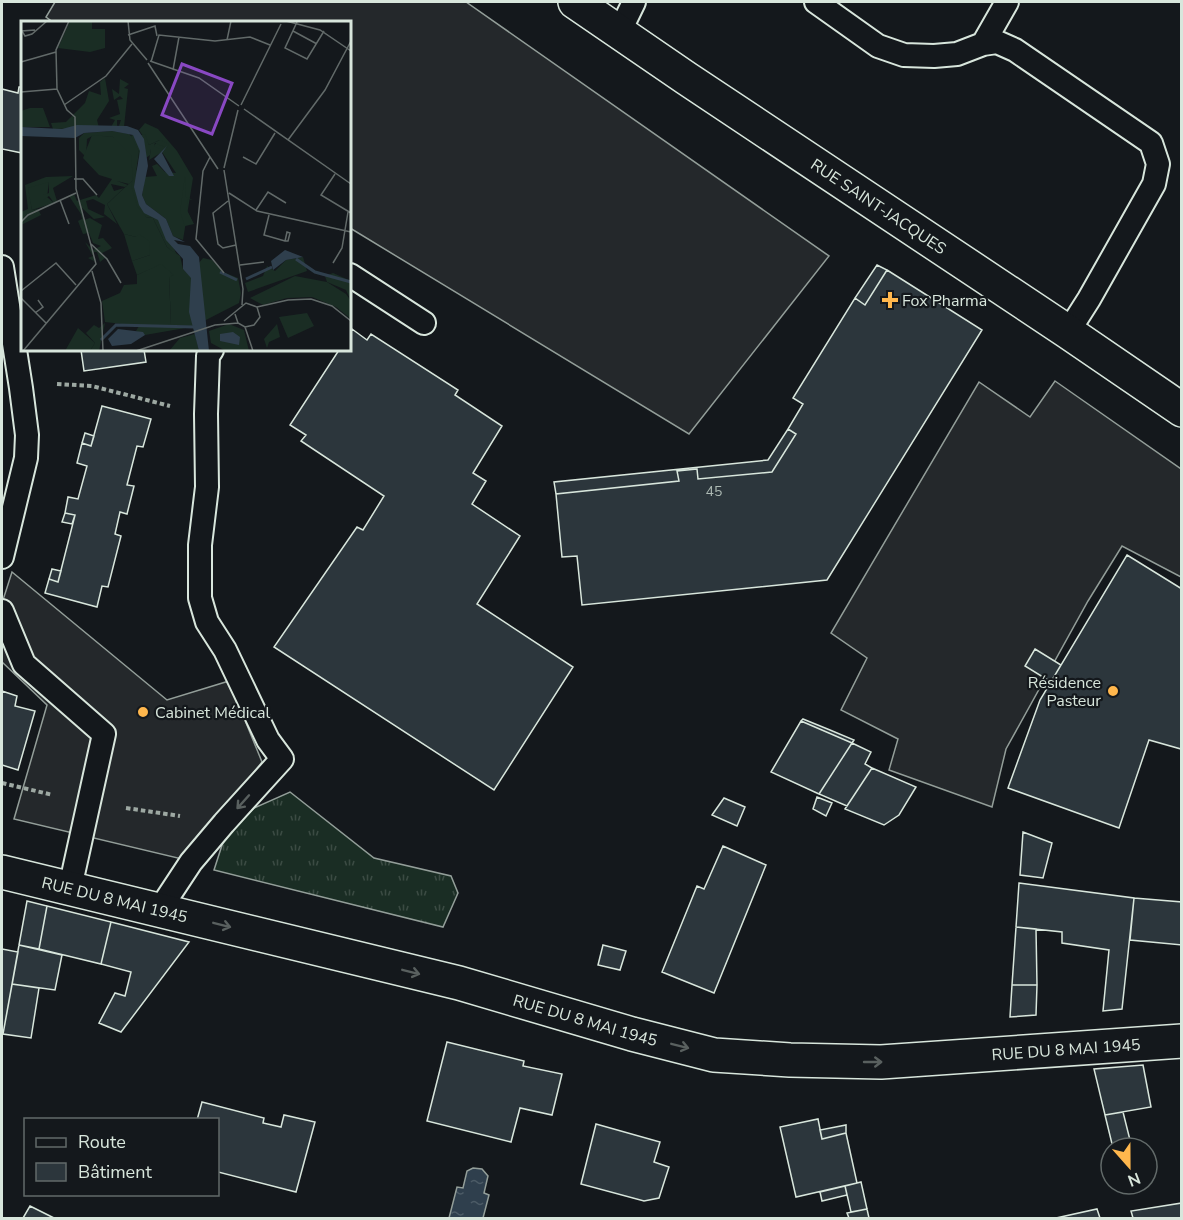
<svg xmlns="http://www.w3.org/2000/svg" width="1183" height="1220" viewBox="0 0 1183 1220" font-family="'Nunito Sans',sans-serif">
	<defs>
		<pattern id="grass-tufts" width="24" height="20" patternUnits="userSpaceOnUse" patternTransform="scale(1.5)"><rect width="24" height="20" fill="#1a2d24"/><path d="M3 7l-1-3M5 7V3M7 7l1-3M15 17l-1-3M17 17v-4M19 17l1-3" fill="none" stroke="#3b4b43"/></pattern>
		<pattern id="water-ripples" width="26" height="14" patternUnits="userSpaceOnUse" patternTransform="scale(1.5)"><rect width="26" height="14" fill="#2f3f4d"/><path d="M2 4q2-2 4 0t4 0M15 11q2-2 4 0t4 0" fill="none" stroke="#4c5b66"/></pattern>
	</defs>
	<rect width="100%" height="100%" fill="#14181c"/>
	<path fill="url(#grass-tufts)" stroke="#939e99" stroke-width="1.5" d="M290,792L374,858L451,876L458,893L443,927L214,870L224,839L254,808Z"/>
	<path fill="#24282b" stroke="#939e99" stroke-width="1.5" d="M55,2H466L829,256L689,434L350,228V22H53L46,17Z
		M1055,381L1181,469V577L1122,546L1088,601L1006,749L992,807L889,770L898,739L841,710L867,658L831,633L979,382L1030,417Z
		M12,572L167,700L229,681L262,762L186,860L14,819L47,705L2,662V603Z"/>
	<path fill="url(#water-ripples)" stroke="#939e99" stroke-width="1.5" d="M473,1168L482,1169L488,1176L484,1193L489,1195L483,1218H449L457,1187L463,1188L467,1171Z"/>
	<path fill="#2c363c" stroke="#d8e6dc" stroke-width="1.5" d="M19,87H22V153L2,149V89L18,93Z
		M877,265L887,270L865,305L855,298Z
		M887,270L982,330L827,580L582,605L577,556L562,557L556,494L679,481L677,471L697,469L698,479L772,472L796,434L788,429L803,404L793,398L855,298L865,305Z
		M352,329L367,340L371,334L458,390L455,395L502,426L473,473L486,481L472,504L520,536L477,604L573,667L494,790L274,647L357,527L363,530L384,496L301,441L306,435L290,425L339,350H350V333Z
		M81,350H144L146,362L84,371Z
		M102,406L151,419L143,447L137,446L127,485L134,486L127,514L120,512L115,534L121,536L108,587L102,586L97,607L45,593L49,579L58,582L75,515L65,513L68,497L78,499L87,466L77,463L82,443L91,446Z
		M788,429L796,434L772,472L698,479L697,469L677,471L679,481L556,494L554,482L768,460Z
		M85,433L94,436L91,446L82,443Z
		M65,513L75,515L72,524L62,522Z
		M1127,555L1182,589V747L1181,749L1149,740L1119,828L1008,788L1040,700Z
		M52,569L61,571L58,582L49,579Z
		M1035,649L1061,665L1051,682L1025,666Z
		M2,691L17,696L15,706L35,711L18,770L2,765Z
		M803,719L830,730L854,740L852,743L801,721Z
		M801,721L852,743L819,794L771,772Z
		M852,743L871,752L865,764L872,768L847,806L819,794Z
		M872,768L916,787L899,815L884,825L845,809Z
		M817,797L832,803L826,816L813,809Z
		M724,798L745,807L737,826L712,815Z
		M1023,832L1052,843L1043,878L1020,875Z
		M723,846L766,865L714,993L662,972L697,886L704,889Z
		M1019,883L1134,898L1122,1009L1103,1011L1109,950L1062,943V932L1016,927Z
		M1134,898L1182,902V945L1130,940Z
		M27,901L47,906L39,949L19,945Z
		M47,906L111,922L101,964L39,949Z
		M111,922L189,942L121,1032L99,1023L115,993L125,996L131,972L101,964Z
		M1016,927L1036,929L1037,985H1012Z
		M19,945L62,955L55,990L12,984Z
		M603,945L626,951L620,970L598,965Z
		M2,949L18,952L3,1034H2Z
		M12,984L39,988L31,1038L3,1034Z
		M1012,985H1037L1036,1015L1010,1017Z
		M447,1042L524,1061L523,1066L562,1074L552,1115L520,1108L511,1142L427,1121Z
		M1143,1065L1151,1107L1105,1115L1094,1069Z
		M202,1102L264,1118L263,1123L281,1127L284,1115L315,1122L296,1192L218,1172V1120H197Z
		M1123,1112L1132,1148H1113L1105,1115Z
		M818,1119L822,1139L846,1133L857,1183L796,1197L780,1127Z
		M596,1124L660,1142L654,1162L669,1167L659,1198L644,1201L581,1184Z
		M846,1125V1133L822,1139L820,1130Z
		M861,1182L867,1209L851,1212L845,1186Z
		M845,1186L847,1195L822,1201L820,1192Z
		M1182,1203V1218H1133L1131,1211Z
		M30,1206L54,1218H23Z
		M867,1209L869,1218H849L847,1213Z
		M1097,1209L1100,1218H1056Z"/>
	<g fill="none" stroke-linecap="round" stroke-linejoin="round">
		<defs>
			<path id="service" d="M816,2L878,46L904,55L934,56L957,54L983,44L997,42L1015,50L1151,143L1158,164L1154,184L1089,299L1068,332
				M619,33L634,2
				M983,44L1007,2
				M2,267L21,388L27,435L26,458L2,557
				M350,275L424,323
				M2,611L24,664L104,734L70,888
				M160,909L191,862L224,823L282,759L268,740L225,650L207,622L200,598V545L207,487L206,414L208,356L212,350"/>
			<g id="minor">
				<path id="s1" d="M575,2L686,78L1068,332L1182,410"/>
				<path id="s2" d="M2,872L459,983L632,1034L714,1055L790,1060L881,1062L1182,1041"/>
			</g>
		</defs>
		<use href="#service" stroke="#d8e6dc" stroke-width="26"/>
		<use href="#minor" stroke="#d8e6dc" stroke-width="36"/>
		<path stroke="#9da8a2" stroke-width="4" stroke-dasharray="4.5 3" stroke-linecap="butt" d="M57,384L92,386L170,406
			M2,783L53,795
			M126,808L180,816"/>
		<use href="#service" stroke="#14181c" stroke-width="22"/>
		<use href="#minor" stroke="#14181c" stroke-width="33"/>
	</g>
	<defs><path id="oneway-shaft" d="M-6 0H5M1.5-3L5.5 0L1.5 3" fill="none" stroke-width="1.6" stroke-linecap="round" stroke-linejoin="round" transform="scale(1.5)"/></defs>
	<g stroke="#59605f">
		<use href="#oneway-shaft" transform="translate(243 802) rotate(132)"/>
		<use href="#oneway-shaft" transform="translate(222 925) rotate(14)"/>
		<use href="#oneway-shaft" transform="translate(411 972) rotate(14)"/>
		<use href="#oneway-shaft" transform="translate(680 1046) rotate(14)"/>
		<use href="#oneway-shaft" transform="translate(873 1062)"/>
	</g>
	<g fill="#ffb74d" stroke="#14181c" stroke-width="2">
		<path d="M887 291h6v6h6v6h-6v6h-6v-6h-6v-6h6z"/>
		<circle cx="1113" cy="691" r="6"/>
		<circle cx="143" cy="712" r="6"/>
	</g>
	<g text-anchor="middle" stroke-width="4.5" stroke-linejoin="round" paint-order="stroke">
		<g font-size="14" fill="#adbab4">
			<text x="714" y="496">45</text>
		</g>
		<g font-size="16" fill="#d8e6dc" stroke="#14181c">
			<text dy="6" stroke="none"><textPath href="#s1" startOffset="366">RUE SAINT-JACQUES</textPath></text>
			<text dy="6" stroke="none"><textPath href="#s2" startOffset="116">RUE DU 8 MAI 1945</textPath></text>
			<text dy="6" stroke="none"><textPath href="#s2" startOffset="602">RUE DU 8 MAI 1945</textPath></text>
			<text dy="6" stroke="none"><textPath href="#s2" startOffset="1088">RUE DU 8 MAI 1945</textPath></text>
		</g>
		<g font-size="16" fill="#d8e6dc" stroke="#14181c" text-anchor="start">
			<text x="902" y="306">Fox Pharma</text>
			<text x="1101" y="688" text-anchor="end">Résidence<tspan x="1101" dy="18">Pasteur</tspan></text>
			<text x="155" y="718">Cabinet Médical</text>
		</g>
	</g>
	<g transform="translate(21 21)">
		<rect width="330" height="330" fill="#14181c"/>
		<path d="M9,87H22L29,106H0V90ZM124,102L137,108L156,130L172,157L162,219L152,215L145,198L125,183L121,174L124,156L136,155L131,145L136,143L144,151L155,152L141,131L128,139L130,128L135,127L132,125L139,119L128,124L118,109ZM91,110L108,113L115,120L118,131L114,158L125,196L132,197L146,226L159,235L162,248L170,256L172,305L150,304L148,255L152,254L140,244L116,254L111,240L129,234L115,216L103,213L86,183L112,159L92,116L71,115L66,118L65,136L58,129V117L63,112ZM20,161H28L26,176L33,182L11,189L6,167ZM182,237L191,239L202,251L217,257L220,272L218,282L183,300L177,243ZM274,255L306,261L325,273L330,280V298L315,286L291,276L266,277L242,284L229,277ZM286,292L293,305L267,317L258,296ZM208,303L223,309L228,330H205L190,322L188,310ZM256,303L259,316L248,321L246,327L243,318ZM57,307L74,322L69,330H44Z" fill="#1a2d24"/>
		<path d="M84,57L88,80L76,99L78,107L32,108L30,102L45,101L64,82L68,70L80,74L79,61ZM99,58L108,63L103,67L107,68L103,106L98,105L100,99H96V107L90,106L94,99L88,97L99,93L96,79L102,78L99,75L93,79L91,68L98,73ZM113,112L116,115L124,113L128,124L139,119L148,123L146,127L134,122L133,125L139,128H130L129,134L122,139L118,177L138,197L156,234L146,226L132,197L125,196L116,185L110,164L117,145L118,131L110,115ZM71,114L92,116L110,134L112,159L108,163L96,160L107,164L104,166L90,163L93,170L103,167L86,183L96,203L83,193L84,184L72,178L65,180L67,188L84,196L73,198L61,187L63,199L69,197L81,204L77,218L82,217L91,227L81,232L84,237L79,241L76,231H73V240L67,237L72,235L64,221L72,229L80,225L72,222L68,212L62,213L57,200L61,198L60,193L48,175L53,173L56,180L75,174L78,177L91,158L78,154L62,137ZM52,155L32,167L36,180L33,182L28,175L22,179V174L28,172V161L7,167L11,189L17,188L20,194L0,204V191L7,188L4,164L25,156ZM164,155L165,176L172,179L167,178L166,189L173,203L164,205L159,191ZM103,213L115,216L118,213L128,220L129,234L111,240ZM282,236L286,250L227,271L224,262L242,255L246,245L254,250L265,239ZM140,243L153,254L148,256L150,304L170,306L124,314L115,310L118,305L84,301L81,280L99,272L103,264L116,263V254ZM312,252L330,260V280L325,269L306,261L304,255ZM84,302L78,330H69L74,322L65,312L73,304L78,307ZM174,313L178,330H148L159,317Z" fill="#1a2d24"/>
		<path d="M49,0H71V8H84V27L69,31L37,27Z" fill="#1a2d24"/>
		<path d="M56,104L106,105L117,109L123,118L127,145L121,174L125,183L145,198L152,215L164,221L153,219L157,223L169,225L178,236L188,330H178L168,291L170,257L162,248V238L145,219L137,199L123,192L118,184L113,166L119,130L112,114L91,110L63,112L54,117L0,115V106L41,108ZM146,125L141,132L153,155H148L133,138ZM264,229L282,236L265,239L252,249L250,240ZM97,308L122,311L124,314L110,323L91,325L87,318ZM212,311L219,316L218,324L199,320V313Z" fill="#2f3f4d"/>
		<path fill="none" stroke="#2f3f4d" stroke-width="3" d="M275,238L294,251L330,261M199,251L216,259M225,258L251,246M80,319L95,304L174,306"/>
		<path fill="none" stroke="#626a69" stroke-width="1.5" d="M107,0L109,19L126,39M265,0L299,9L330,30M276,1L264,27L286,38L303,10M14,9L1,10L4,15L11,13L26,0M272,10L296,23M107,14L134,5L136,15M206,19L210,0M129,40L178,57L218,85M0,41L35,31M130,41L138,14L194,20L229,16L249,24M127,42L197,148M152,49L158,16M0,71L36,68M43,84L85,55L111,23M220,84L260,3M223,88L330,163M267,119L304,69L330,20M189,136L182,150L175,218L203,252M222,136L235,143L254,112M203,147L217,89M203,149L222,268L221,284M314,153L300,174L330,192M53,158H62L76,174M208,172L236,190L330,211M39,179L48,203M207,180L192,192L197,223L202,227L215,224M235,189L247,171L265,182M248,194L243,214L264,220M0,201L7,194L55,172M266,211L269,212L267,220H264ZM70,223L86,238L100,262M312,242L321,227L327,191M219,244L243,241M71,250L80,282L82,330M0,270L35,242L55,264M0,277L25,302M236,286L267,279L290,278L311,285L330,300M14,292L22,286L17,279M203,300L225,282L236,286L239,296L233,304L224,306L217,302L214,293M224,306L232,330M2,330L75,243L55,168L54,96L46,89L36,68L35,29L48,0M115,330L194,304L217,302"/>
		<path fill="#8948c3" fill-opacity="0.15" stroke="#8948c3" stroke-width="3" d="M161,43L211,62L191,113L141,94Z"/>
		<rect width="330" height="330" fill="none" stroke="#d8e6dc" stroke-width="3"/>
	</g>
	<rect width="1183" height="1220" fill="none" stroke="#d8e6dc" stroke-width="6"/>
	<rect x="24" y="1118" width="195" height="78" fill="#14181c" stroke="#626a69" stroke-width="1.5"/>
	<rect x="36" y="1138" width="30" height="9" fill="#14181c" stroke="#626a69" stroke-width="1.5"/>
	<text x="78" y="1148" font-size="18" fill="#d8e6dc">Route</text>
	<rect x="36" y="1163" width="30" height="18" fill="#2c363c" stroke="#626a69" stroke-width="1.5"/>
	<text x="78" y="1178" font-size="18" fill="#d8e6dc">Bâtiment</text>
	<g transform="translate(1129 1166) rotate(159)"><circle r="28" fill="#14181c" stroke="#626a69" stroke-width="1.5"/>
	<path d="M0-4.5L10 22L0 15L-10 22Z" fill="#ffb74d"/>
	<text y="-9" font-size="16" font-weight="bold" text-anchor="middle" fill="#d8e6dc">N</text>
	</g>
</svg>
